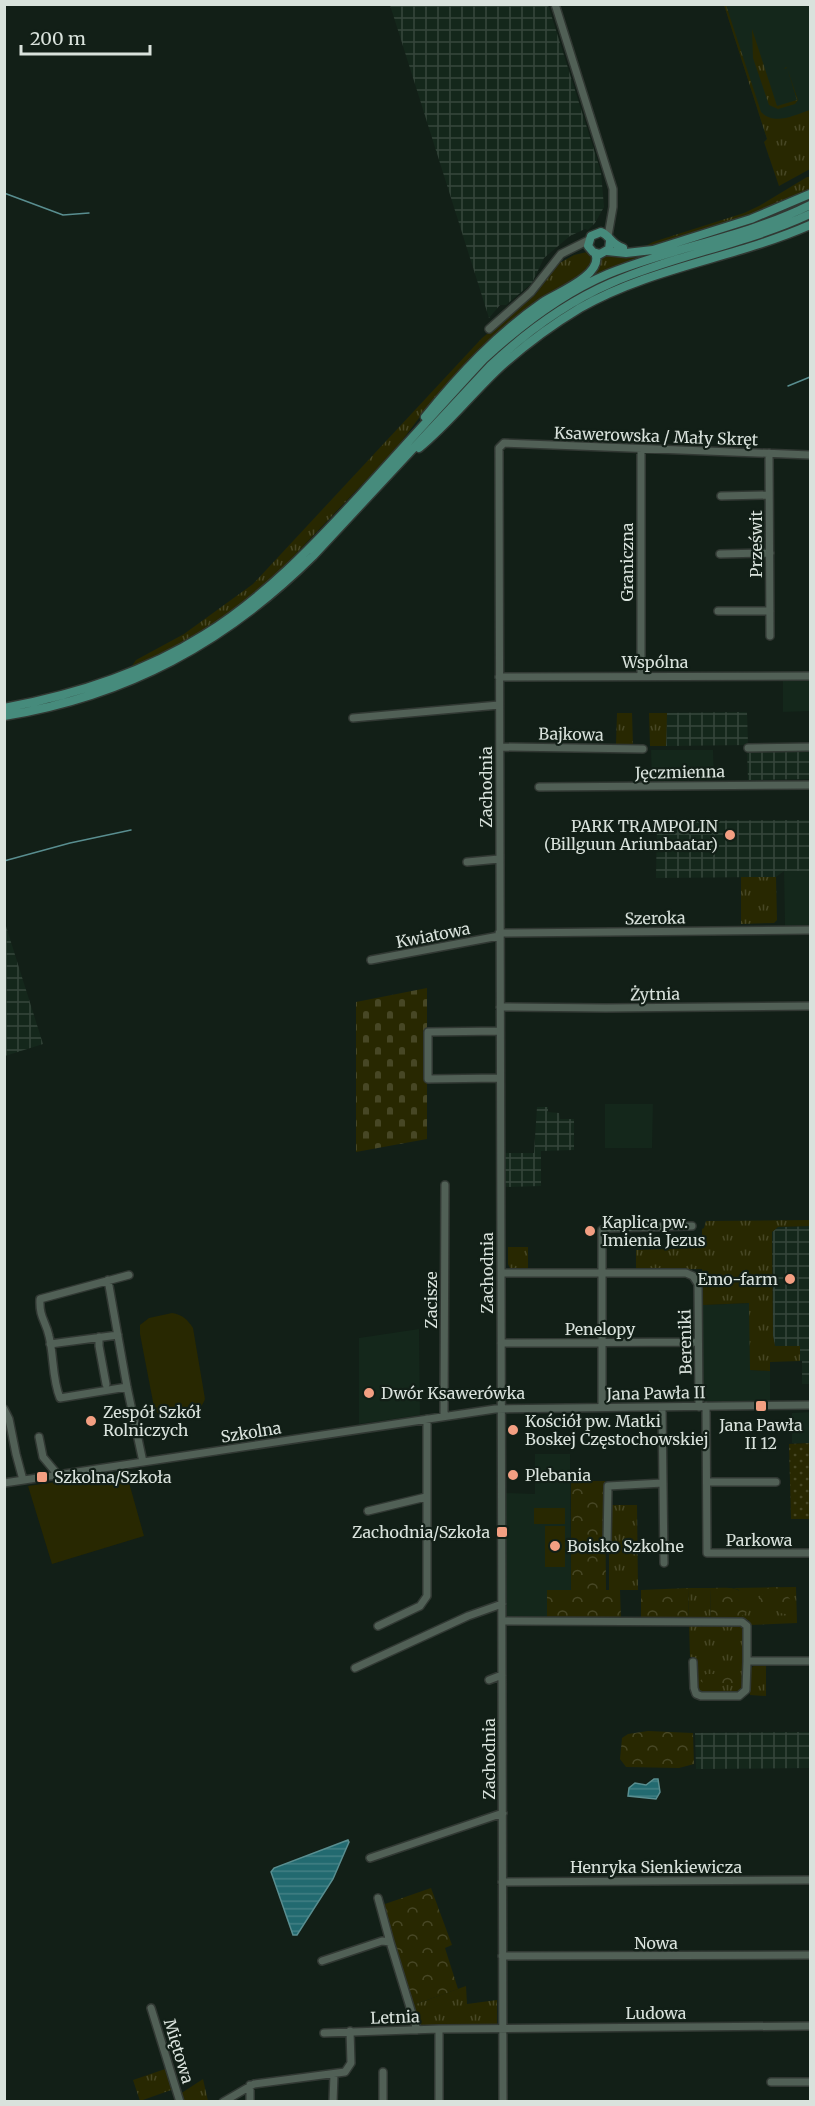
<svg xmlns="http://www.w3.org/2000/svg" width="815" height="2106" viewBox="0 0 815 2106" font-family="Merriweather,serif">
	<defs>
		<pattern id="industrial-grid" width="8" height="8" patternUnits="userSpaceOnUse" patternTransform="scale(1.5)"><rect width="8" height="8" fill="#14271b"/><path d="M0 4h8M4 0v8" fill="none" stroke="#36463c"/></pattern>
		<pattern id="grass-tufts" width="24" height="20" patternUnits="userSpaceOnUse" patternTransform="scale(1.5)"><rect width="24" height="20" fill="#282801"/><path d="M3 7l-1-3M5 7V3M7 7l1-3M15 17l-1-3M17 17v-4M19 17l1-3" fill="none" stroke="#474725"/></pattern>
		<pattern id="forest-crowns" width="20" height="18" patternUnits="userSpaceOnUse" patternTransform="scale(1.5)"><rect width="20" height="18" fill="#282801"/><path d="M2 6a3 3 0 1 1 6 0M12 15a3 3 0 1 1 6 0" fill="none" stroke="#474725"/></pattern>
		<pattern id="cemetery-stones" width="16" height="16" patternUnits="userSpaceOnUse" patternTransform="scale(1.5)"><rect width="16" height="16" fill="#282801"/><path d="M2 7V4a2 2 0 0 1 4 0v3zM10 15v-3a2 2 0 0 1 4 0v3z" fill="#474725"/></pattern>
		<pattern id="park-dots" width="8" height="8" patternUnits="userSpaceOnUse" patternTransform="scale(1.5)"><rect width="8" height="8" fill="#282801"/><path d="M2 2h.1M6 6h.1" fill="none" stroke="#474725" stroke-width="1.8" stroke-linecap="round"/></pattern>
		<pattern id="water-rules" width="6" height="5" patternUnits="userSpaceOnUse" patternTransform="scale(1.5)"><rect width="6" height="5" fill="#226a70"/><path d="M0 2.5h6" fill="none" stroke="#427f84"/></pattern>
	</defs>
	<rect width="100%" height="100%" fill="#121f17"/>
	<path fill="#14271b" d="M724,5H810V160L764,142L767,139Z
		M810,677V711L783,712V678Z
		M651,750H713L714,780L652,781Z
		M784,871H810V925L785,926Z
		M605,1104H653L652,1148H605Z
		M750,1303V1370L770,1371V1401H703V1305Z
		M419,1329L420,1415L359,1424V1338Z
		M810,1412V1443H792V1413Z
		M535,1454H570L571,1590L547,1620H507L505,1493L535,1494Z"/>
	<path fill="url(#industrial-grid)" d="M390,5H548L601,172L604,207L595,223L588,230L585,229L570,236L544,258L532,283L506,305H500L489,318Z
		M747,712L748,745L666,746L667,713Z
		M810,749V779L748,780L747,750Z
		M810,820V871H784L776,877L656,878L657,821Z
		M5,923L43,1044L5,1056H4Z
		M537,1107H548V1112L559,1113L560,1119H574V1150L541,1151V1186L504,1187L503,1153H534Z
		M810,1226V1384H802V1361H800L799,1346H775L773,1336L772,1232L778,1227Z
		M810,1732V1768L696,1769L695,1733Z"/>
	<path fill="url(#grass-tufts)" d="M724,5H726L761,112C775,126 794,115 810,110V169L779,186L764,142L767,139Z
		M752,29L777,106L797,100L787,68L784,69L786,67L787,68L798,100L795,104L778,109L769,105L753,58Z
		M807,177H810V190L760,213L640,249L653,242L744,213L759,206Z
		M663,250L630,260L587,279L596,268L601,258L609,255Z
		M587,252L592,255L594,262L584,273L551,292L511,320L477,352L428,406L395,450L267,584L213,625L168,652L129,670L136,660L184,634L253,584L482,338L535,295L556,265L574,255Z
		M617,713H632L633,746L620,747L616,744Z
		M649,713H667L666,746H650Z
		M741,877H776L777,920L774,923L741,924Z
		M810,1220V1226L778,1227L772,1232L773,1336L775,1346H800V1361L770,1362V1371L750,1370L749,1303L703,1305L702,1269L636,1270V1250L702,1248V1229L704,1228L706,1221Z
		M508,1247H528V1270H511L508,1264Z
		M609,1505H637L638,1590H609Z
		M796,1587L797,1623L750,1625L749,1620H689L688,1588H710L711,1620L740,1617L739,1590L733,1588Z
		M689,1623H740L745,1626L746,1685L741,1693H700L695,1687V1658L690,1657Z
		M757,1663H765L766,1665V1696L750,1695L749,1670Z
		M466,1986L467,2004L497,2000V2026L420,2027L413,2005Z
		M168,2068L174,2089L140,2101L133,2080Z
		M203,2079L208,2101H182L180,2094Z"/>
	<path fill="url(#forest-crowns)" d="M571,1481H605L606,1590H620L621,1620H547V1590H571Z
		M779,1587L790,1599L791,1615L780,1613L775,1609V1603L770,1601L756,1604L767,1588Z
		M688,1588L689,1620L641,1621V1590Z
		M710,1588C734,1588 745,1584 747,1612L740,1617L711,1620Z
		M706,1674H739L743,1679L738,1684L709,1686L700,1681Z
		M648,1731L693,1733L694,1764L679,1768L626,1767L620,1759L622,1738L628,1734Z
		M431,1888L452,1945L445,1948L458,1989L413,2005L382,1905Z"/>
	<path fill="url(#cemetery-stones)" d="M427,988V1139L356,1152V1002Z"/>
	<path fill="url(#park-dots)" d="M810,1443V1519H791L789,1444Z"/>
	<path fill="#282801" d="M172,1313C183,1315 187,1319 193,1328L205,1399C198,1418 179,1420 161,1419L154,1407L140,1334V1325L149,1318Z
		M126,1472L144,1536L52,1564L28,1486Z
		M534,1508H565V1524H534Z
		M545,1526H565V1567H545Z"/>
	<path fill="url(#water-rules)" stroke="#598e90" stroke-width="1.5" d="M654,1779H658L660,1792L656,1799L628,1796L629,1788L635,1783L646,1785Z
		M348,1840L349,1842L333,1879L297,1935H293L271,1872L274,1868Z"/>
	<g fill="none" stroke-linecap="round" stroke-linejoin="round">
		<path stroke="#598e90" stroke-width="1.5" d="M4,193L63,215L89,213
			M788,386L810,377
			M4,861L70,843L131,830"/>
		<defs>
			<path id="minor" d="M555,4L613,189V207L608,236
				M489,329L531,292L561,254L589,240
				M769,453L770,636
				M721,496L769,495
				M720,554L770,553
				M718,611H770
				M641,676V449
				M499,677L810,676
				M353,718L499,705
				M500,747L643,749
				M748,748L810,747
				M539,787L810,785
				M467,862L499,859
				M499,933L810,930
				M371,960L499,936
				M500,1007L606,1008L810,1006
				M500,1078L428,1079V1032L500,1031
				M502,1273H686L693,1276L698,1284L699,1407
				M108,1280L127,1387L143,1462
				M99,1337V1346L106,1384
				M501,1343L698,1342
				M50,1344L118,1335
				M127,1387L60,1398C52,1379 54,1356 49,1336C46,1321 39,1318 40,1299L129,1275
				M706,1406L707,1553H810
				M602,1407V1230L606,1228L692,1226
				M662,1407L664,1563
				M4,1409L9,1419L16,1454L23,1480
				M444,1416L445,1185
				M39,1437L43,1457L58,1475
				M707,1482H776
				M4,1483L495,1409L810,1405
				M368,1511L426,1497
				M607,1547L608,1486L663,1483
				M502,1621L742,1622L747,1626V1661
				M378,1626L420,1606L427,1596V1419
				M693,1662L694,1688L696,1694L701,1696H739L746,1690L747,1661H810
				M355,1668L468,1616L502,1604
				M489,1680L502,1675
				M370,1858L503,1813
				M502,1882L810,1880
				M378,1898L390,1942
				M502,1956L810,1955
				M322,1961L382,1941L390,1942L417,2030
				M151,2008L180,2102
				M324,2033L439,2029L810,2026
				M383,2072V2102
				M771,2082H810
				M250,2085V2102
				M223,2102L254,2084L345,2072L351,2063L350,2031
				M333,2102L334,2074
				M439,2102V2029
				M503,2102L499,448L504,443L810,455"/>
			<path id="major" d="M610,241L609,249L600,254L593,252L588,246L591,236L601,232C611,236 610,244 623,248
				M607,251L626,253L653,250L751,219L810,194
				M425,417C460,374 497,334 543,302C557,293 605,274 595,253
				M419,448C448,424 470,396 496,371C522,347 550,326 580,308C652,267 735,258 810,225
				M4,708C75,695 142,674 204,635C265,597 313,546 362,493C403,448 443,403 484,359C521,325 561,294 608,274C674,247 746,237 810,205
				M4,716C127,696 225,643 313,556L490,366C526,332 565,303 611,283C675,255 746,244 810,214"/>
		</defs>
		<use href="#minor" stroke="#313833" stroke-width="10"/>
		<use href="#major" stroke="#313833" stroke-width="11"/>
		<use href="#minor" stroke="#516056" stroke-width="7"/>
		<use href="#major" stroke="#468b7c" stroke-width="8"/>
	</g>
	<g fill="#f39f82" stroke="#121f17" stroke-width="2">
		<circle cx="730" cy="835" r="6"/>
		<circle cx="590" cy="1231" r="6"/>
		<circle cx="790" cy="1279" r="6"/>
		<circle cx="369" cy="1393" r="6"/>
		<rect x="755" y="1400" width="12" height="12" rx="3"/>
		<circle cx="91" cy="1421" r="6"/>
		<circle cx="513" cy="1430" r="6"/>
		<circle cx="513" cy="1475" r="6"/>
		<rect x="36" y="1471" width="12" height="12" rx="3"/>
		<rect x="496" y="1526" width="12" height="12" rx="3"/>
		<circle cx="555" cy="1546" r="6"/>
	</g>
	<g text-anchor="middle" stroke-width="4.5" stroke-linejoin="round" paint-order="stroke">
		<g font-size="16" fill="#d9e2dc" stroke="#121f17">
			<text transform="translate(656 436) rotate(2)" y="6">Ksawerowska / Mały Skręt</text>
			<text transform="translate(756 544) rotate(-90)" y="6">Prześwit</text>
			<text transform="translate(627 562) rotate(-90)" y="6">Graniczna</text>
			<text x="655" y="668">Wspólna</text>
			<text transform="translate(571 734) rotate(1)" y="6">Bajkowa</text>
			<text transform="translate(680 772) rotate(-1)" y="6">Jęczmienna</text>
			<text transform="translate(486 787) rotate(-90)" y="6">Zachodnia</text>
			<text transform="translate(655 918) rotate(-1)" y="6">Szeroka</text>
			<text transform="translate(433 935) rotate(-11)" y="6">Kwiatowa</text>
			<text transform="translate(655 994) rotate(-1)" y="6">Żytnia</text>
			<text transform="translate(487 1273) rotate(-90)" y="6">Zachodnia</text>
			<text transform="translate(431 1300) rotate(-90)" y="6">Zacisze</text>
			<text x="600" y="1335">Penelopy</text>
			<text transform="translate(685 1342) rotate(-91)" y="6">Bereniki</text>
			<text transform="translate(656 1393) rotate(-1)" y="6">Jana Pawła II</text>
			<text transform="translate(251 1432) rotate(-9)" y="6">Szkolna</text>
			<text x="759" y="1546">Parkowa</text>
			<text transform="translate(489 1759) rotate(-90)" y="6">Zachodnia</text>
			<text x="656" y="1873">Henryka Sienkiewicza</text>
			<text x="656" y="1949">Nowa</text>
			<text x="656" y="2019">Ludowa</text>
			<text transform="translate(395 2017) rotate(-2)" y="6">Letnia</text>
			<text transform="translate(179 2051) rotate(73)" y="6">Miętowa</text>
		</g>
		<g font-size="16" fill="#d9e2dc" stroke="#121f17" text-anchor="start">
			<text x="718" y="832" text-anchor="end">PARK TRAMPOLIN<tspan x="718" dy="18">(Billguun Ariunbaatar)</tspan></text>
			<text x="602" y="1228">Kaplica pw.<tspan x="602" dy="18">Imienia Jezus</tspan></text>
			<text x="778" y="1285" text-anchor="end">Emo-farm</text>
			<text x="381" y="1399">Dwór Ksawerówka</text>
			<text x="103" y="1418">Zespół Szkół<tspan x="103" dy="18">Rolniczych</tspan></text>
			<text x="525" y="1427">Kościół pw. Matki<tspan x="525" dy="18">Boskej Częstochowskiej</tspan></text>
			<text x="761" y="1431" text-anchor="middle">Jana Pawła<tspan x="761" dy="18">II 12</tspan></text>
			<text x="525" y="1481">Plebania</text>
			<text x="54" y="1483">Szkolna/Szkoła</text>
			<text x="490" y="1538" text-anchor="end">Zachodnia/Szkoła</text>
			<text x="567" y="1552">Boisko Szkolne</text>
		</g>
	</g>
	<rect width="815" height="2106" fill="none" stroke="#d9e2dc" stroke-width="12"/>
	<path d="M21 45v9h129v-9" fill="none" stroke="#d9e2dc" stroke-width="3"/>
	<text x="30" y="45" font-size="18" fill="#d9e2dc" stroke="#121f17" stroke-width="4.5" paint-order="stroke">200 m</text>
</svg>
